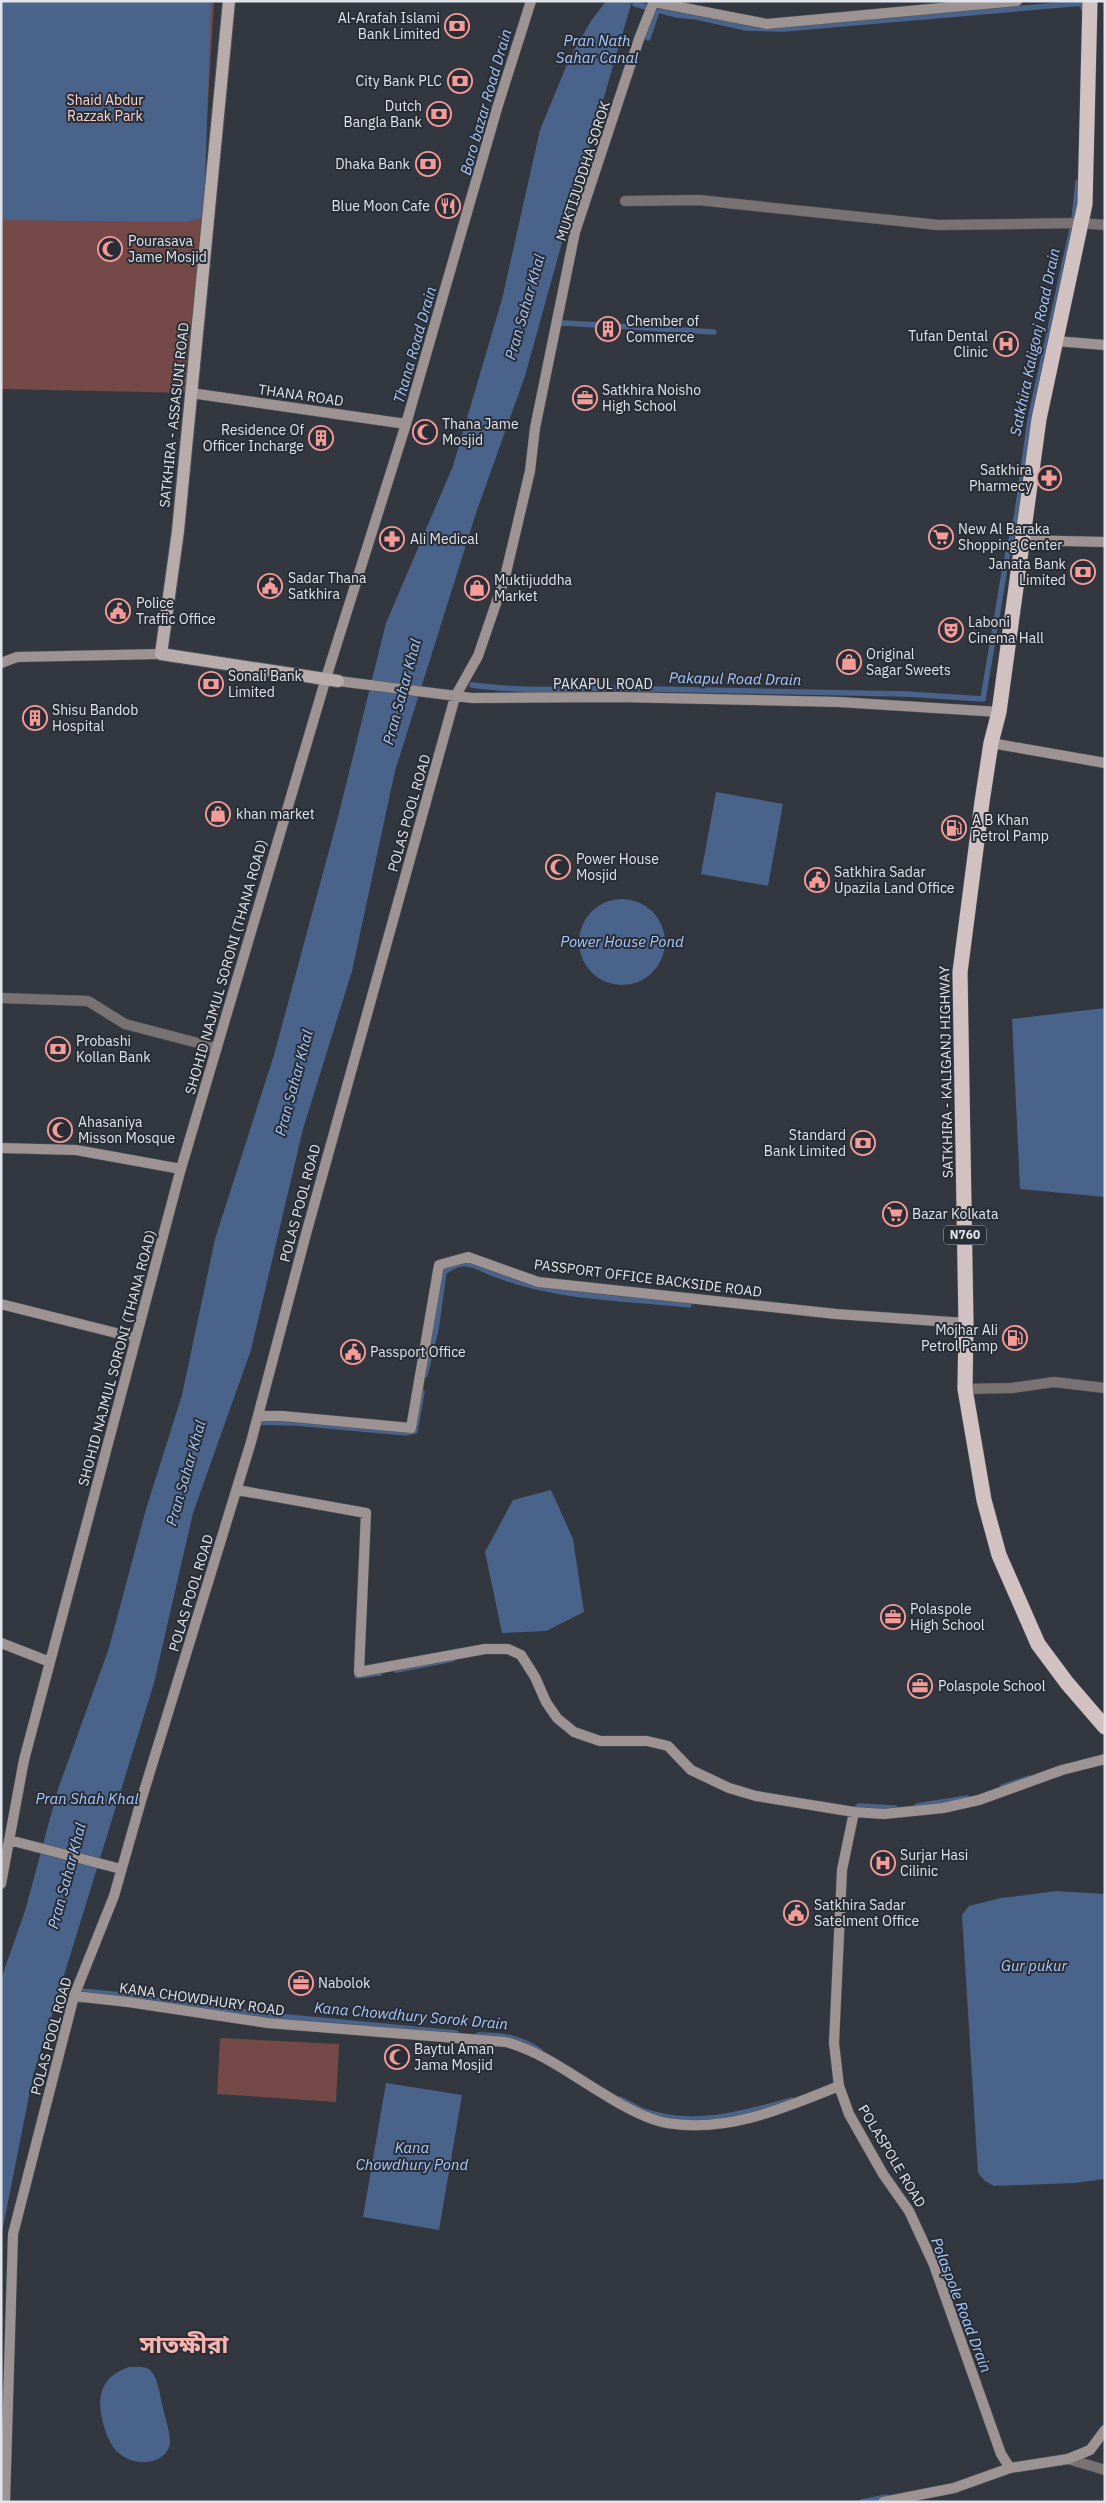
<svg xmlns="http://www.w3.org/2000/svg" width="1106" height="2503" viewBox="0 0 1106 2503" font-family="'IBM Plex Sans','Noto Sans Bengali',sans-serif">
	<rect width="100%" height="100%" fill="#333840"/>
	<path fill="#744947" d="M1,1H214L191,393L1,389Z
		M220,2038L339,2044L336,2102L217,2094Z"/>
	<path fill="#49638b" d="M1,1H211L204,213L201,218L188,222L1,220Z
		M606,1H632L571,210L525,376L476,513L395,771L352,971L303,1129L251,1350L193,1513L154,1683L33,2076L1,2237V1979L25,1911L58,1789L109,1648L146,1509L182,1395L215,1239L274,1055L338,817L386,623L453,466L502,299L540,130L570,57L591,21Z
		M716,792L783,804L768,886L701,874Z
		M579 942a43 43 0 1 1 86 0a43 43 0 1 1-86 0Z
		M1105,1008V1197L1020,1189L1012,1019Z
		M551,1490L573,1539L584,1612L546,1631L502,1633L485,1552L513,1500Z
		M1057,1891L1105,1894V2179L1074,2183L994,2186L985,2181L978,2173L962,1915L969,1906L1001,1898Z
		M386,2083L462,2095L439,2230L363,2217Z
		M129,2367C136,2367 145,2365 151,2371C159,2380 160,2397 163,2408C165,2418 170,2431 170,2442C169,2459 148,2465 134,2461C119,2457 112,2448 106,2433C96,2404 96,2378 129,2367Z"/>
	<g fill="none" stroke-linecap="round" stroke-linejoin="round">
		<path stroke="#49638b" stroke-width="5.5" d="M635,4L677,15L697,17L746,28L783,29L1083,3V8
			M648,38L658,8
			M556,325L564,323L714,332
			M472,685C514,691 559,690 601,688L907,694L983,699L1006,562L1017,514L1030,420L1074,220L1078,182
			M425,1375L436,1329L444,1272C466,1256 476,1267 497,1275C557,1298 625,1298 689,1305
			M256,1422L297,1423L406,1433L415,1431L422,1392
			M396,1670L453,1659
			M357,1676L380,1673
			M1002,1787L1029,1778
			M917,1806L967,1798
			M853,1812L859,1806L895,1808
			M81,1991L132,1996L266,2015L456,2033
			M478,2035C502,2035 519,2037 540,2051
			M620,2099C627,2102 634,2107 641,2110C691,2129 743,2114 792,2100
			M862,2502L887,2497"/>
		<defs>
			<path id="street" d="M625,201L698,200L938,225L1081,223L1105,225
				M1,998L88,1001L125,1024L217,1048
				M965,1389L1012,1388L1054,1382L1105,1388
				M1068,2459L1105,2470"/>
			<path id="secondary" d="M654,2L767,24L1017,1
				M1055,341L1105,345
				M191,393L406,424
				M1021,540L1105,542
				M1,663L17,657L161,654
				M338,681L472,698L617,697L839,702L999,712
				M991,743L1105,763
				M1,1148L76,1150L181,1169
				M1,1304L136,1338
				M258,1416H282L411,1428L439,1265L468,1257L538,1282L836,1314L966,1323
				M237,1490L366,1513L359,1672L485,1649H508L521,1655L535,1677L546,1702L557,1718L574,1732L600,1741H647L668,1746L691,1770L729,1788L756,1796L854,1812L884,1814L943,1808L979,1800L1062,1770L1105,1759
				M1,1643L50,1662
				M854,1812L842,1870L834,2043L839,2086L849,2114L883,2174L909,2211L934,2265L1001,2454L1010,2468
				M9,1840L121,1869
				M1,1884L24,1760L180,1172L326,678L406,424L498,105L531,1
				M74,1996L128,2002L268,2023L506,2042C542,2052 570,2074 602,2093C621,2105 645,2119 667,2123C727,2133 785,2108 839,2086
				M5,2502L13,2234L74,1996L114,1896L141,1801L251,1442L306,1234L455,697L478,656L505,577L530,471L535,428L575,232L639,39L654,1
				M883,2502L954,2488L1010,2468L1068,2459L1090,2450L1105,2430"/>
			<path id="primary" d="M229,1L178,531L161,654L338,681"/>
			<path id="highway" d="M1090,1L1085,204L1039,419L999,712L991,743L982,802L960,972L966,1323L965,1389L984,1500L999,1555L1038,1644L1067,1683L1105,1727"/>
		</defs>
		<use href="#street" stroke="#4f545b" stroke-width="11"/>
		<use href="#secondary" stroke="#4f545b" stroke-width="11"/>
		<use href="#primary" stroke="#4f545b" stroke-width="14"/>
		<use href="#highway" stroke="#4f545b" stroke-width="16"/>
		<use href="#street" stroke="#787272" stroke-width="10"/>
		<use href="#secondary" stroke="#9c9392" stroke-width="10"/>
		<use href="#primary" stroke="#b8acab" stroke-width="12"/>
		<use href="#highway" stroke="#d1c2c1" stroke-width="15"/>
	</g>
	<defs>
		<symbol id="bank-ring" viewBox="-11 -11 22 22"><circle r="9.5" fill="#292e36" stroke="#f59b98" stroke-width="1.5"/><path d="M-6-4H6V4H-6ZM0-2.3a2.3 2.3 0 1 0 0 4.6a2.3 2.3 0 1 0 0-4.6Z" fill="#f59b98"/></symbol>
		<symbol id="restaurant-ring" viewBox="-11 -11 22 22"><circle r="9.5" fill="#292e36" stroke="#f59b98" stroke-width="1.5"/><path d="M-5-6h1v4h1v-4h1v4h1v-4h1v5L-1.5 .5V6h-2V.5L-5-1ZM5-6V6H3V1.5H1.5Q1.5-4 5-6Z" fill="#f59b98"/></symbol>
		<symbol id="mosque-ring" viewBox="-11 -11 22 22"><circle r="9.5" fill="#292e36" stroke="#f59b98" stroke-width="1.5"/><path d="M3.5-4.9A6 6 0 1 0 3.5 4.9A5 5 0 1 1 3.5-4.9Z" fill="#f59b98"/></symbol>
		<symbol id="building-ring" viewBox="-11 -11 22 22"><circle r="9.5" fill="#292e36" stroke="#f59b98" stroke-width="1.5"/><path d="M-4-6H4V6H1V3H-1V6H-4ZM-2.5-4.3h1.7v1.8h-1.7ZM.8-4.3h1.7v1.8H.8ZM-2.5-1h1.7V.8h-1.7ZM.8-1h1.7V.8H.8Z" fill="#f59b98"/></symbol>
		<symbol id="hospital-ring" viewBox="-11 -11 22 22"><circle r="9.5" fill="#292e36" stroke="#f59b98" stroke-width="1.5"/><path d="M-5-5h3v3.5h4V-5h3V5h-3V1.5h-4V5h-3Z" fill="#f59b98"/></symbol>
		<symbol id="office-ring" viewBox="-11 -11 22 22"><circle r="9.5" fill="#292e36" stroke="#f59b98" stroke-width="1.5"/><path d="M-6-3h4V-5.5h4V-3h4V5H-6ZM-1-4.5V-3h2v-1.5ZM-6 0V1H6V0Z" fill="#f59b98"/></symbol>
		<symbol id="pharmacy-ring" viewBox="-11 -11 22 22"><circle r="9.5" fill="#292e36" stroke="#f59b98" stroke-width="1.5"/><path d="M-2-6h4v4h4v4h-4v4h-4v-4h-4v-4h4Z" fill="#f59b98"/></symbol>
		<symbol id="supermarket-ring" viewBox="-11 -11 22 22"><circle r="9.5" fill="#292e36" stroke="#f59b98" stroke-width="1.5"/><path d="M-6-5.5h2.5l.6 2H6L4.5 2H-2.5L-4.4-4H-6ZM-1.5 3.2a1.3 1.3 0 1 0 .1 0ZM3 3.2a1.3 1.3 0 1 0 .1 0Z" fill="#f59b98"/></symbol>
		<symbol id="civic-ring" viewBox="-11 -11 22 22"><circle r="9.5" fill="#292e36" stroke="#f59b98" stroke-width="1.5"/><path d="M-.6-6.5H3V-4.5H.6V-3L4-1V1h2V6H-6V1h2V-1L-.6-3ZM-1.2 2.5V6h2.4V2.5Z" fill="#f59b98"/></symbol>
		<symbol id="shop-ring" viewBox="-11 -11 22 22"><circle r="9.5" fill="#292e36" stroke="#f59b98" stroke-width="1.5"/><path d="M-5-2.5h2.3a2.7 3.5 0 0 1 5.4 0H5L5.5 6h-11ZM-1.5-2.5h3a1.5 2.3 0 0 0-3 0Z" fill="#f59b98"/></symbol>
		<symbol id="theatre-ring" viewBox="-11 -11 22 22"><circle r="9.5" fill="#292e36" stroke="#f59b98" stroke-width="1.5"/><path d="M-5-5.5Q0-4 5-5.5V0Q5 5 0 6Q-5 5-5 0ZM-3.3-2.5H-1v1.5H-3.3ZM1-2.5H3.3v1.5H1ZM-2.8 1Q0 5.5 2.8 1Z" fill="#f59b98"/></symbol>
		<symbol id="fuel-ring" viewBox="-11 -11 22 22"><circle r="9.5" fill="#292e36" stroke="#f59b98" stroke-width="1.5"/><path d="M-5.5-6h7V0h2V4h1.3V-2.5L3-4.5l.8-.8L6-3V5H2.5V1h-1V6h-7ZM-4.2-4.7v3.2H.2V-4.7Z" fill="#f59b98"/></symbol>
	</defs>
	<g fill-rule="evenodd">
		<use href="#bank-ring" x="443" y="12" width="28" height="28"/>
		<use href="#bank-ring" x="446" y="67" width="28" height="28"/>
		<use href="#bank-ring" x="425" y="100" width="28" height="28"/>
		<use href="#bank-ring" x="414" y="150" width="28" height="28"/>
		<use href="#restaurant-ring" x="434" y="192" width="28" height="28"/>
		<use href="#mosque-ring" x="96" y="235" width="28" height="28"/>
		<use href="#building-ring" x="594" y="315" width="28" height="28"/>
		<use href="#hospital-ring" x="992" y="330" width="28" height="28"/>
		<use href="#office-ring" x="571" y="384" width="28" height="28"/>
		<use href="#mosque-ring" x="411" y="418" width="28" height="28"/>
		<use href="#building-ring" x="307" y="424" width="28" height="28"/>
		<use href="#pharmacy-ring" x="1035" y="464" width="28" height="28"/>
		<use href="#supermarket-ring" x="927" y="523" width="28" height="28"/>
		<use href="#pharmacy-ring" x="378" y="525" width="28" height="28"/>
		<use href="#bank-ring" x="1069" y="558" width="28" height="28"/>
		<use href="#civic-ring" x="256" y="572" width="28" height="28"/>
		<use href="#shop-ring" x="463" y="574" width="28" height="28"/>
		<use href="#civic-ring" x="104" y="597" width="28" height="28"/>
		<use href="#theatre-ring" x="937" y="616" width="28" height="28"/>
		<use href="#shop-ring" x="835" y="648" width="28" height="28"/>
		<use href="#bank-ring" x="197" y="670" width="28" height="28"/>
		<use href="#building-ring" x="21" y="704" width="28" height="28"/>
		<use href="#shop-ring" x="204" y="800" width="28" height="28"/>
		<use href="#fuel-ring" x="940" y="814" width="28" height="28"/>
		<use href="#mosque-ring" x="544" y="853" width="28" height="28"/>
		<use href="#civic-ring" x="803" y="866" width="28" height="28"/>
		<use href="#bank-ring" x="44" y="1035" width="28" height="28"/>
		<use href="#mosque-ring" x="46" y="1116" width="28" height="28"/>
		<use href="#bank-ring" x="849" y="1129" width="28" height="28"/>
		<use href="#supermarket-ring" x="881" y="1200" width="28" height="28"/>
		<use href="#fuel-ring" x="1001" y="1324" width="28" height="28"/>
		<use href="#civic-ring" x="339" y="1338" width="28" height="28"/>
		<use href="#office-ring" x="879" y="1603" width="28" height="28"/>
		<use href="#office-ring" x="906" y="1672" width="28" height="28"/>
		<use href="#hospital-ring" x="869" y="1849" width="28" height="28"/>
		<use href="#civic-ring" x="782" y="1899" width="28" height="28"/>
		<use href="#office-ring" x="287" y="1969" width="28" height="28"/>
		<use href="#mosque-ring" x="383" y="2043" width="28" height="28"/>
	</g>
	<g text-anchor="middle" stroke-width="4" stroke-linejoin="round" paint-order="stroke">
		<rect fill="#292e36" stroke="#aaadb4" stroke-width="1" x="944" y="1225.5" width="42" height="19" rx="4"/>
		<g font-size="12" font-weight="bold" fill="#e1e4ea">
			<text x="965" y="1239">N760</text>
		</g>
		<g font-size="14" fill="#e1e4ea" stroke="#292e36" text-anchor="start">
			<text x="440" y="23" text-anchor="end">Al-Arafah Islami<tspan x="440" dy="16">Bank Limited</tspan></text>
			<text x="442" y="86" text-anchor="end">City Bank PLC</text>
			<text x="422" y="111" text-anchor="end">Dutch<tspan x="422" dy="16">Bangla Bank</tspan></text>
			<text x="410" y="169" text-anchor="end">Dhaka Bank</text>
			<text x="430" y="211" text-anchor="end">Blue Moon Cafe</text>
			<text x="128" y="246">Pourasava<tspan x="128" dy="16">Jame Mosjid</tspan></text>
			<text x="626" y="326">Chember of<tspan x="626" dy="16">Commerce</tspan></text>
			<text x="988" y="341" text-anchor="end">Tufan Dental<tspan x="988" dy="16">Clinic</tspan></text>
			<text x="602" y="395">Satkhira Noisho<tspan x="602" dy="16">High School</tspan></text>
			<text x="442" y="429">Thana Jame<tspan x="442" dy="16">Mosjid</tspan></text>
			<text x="304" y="435" text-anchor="end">Residence Of<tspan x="304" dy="16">Officer Incharge</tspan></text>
			<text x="1032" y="475" text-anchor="end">Satkhira<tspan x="1032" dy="16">Pharmecy</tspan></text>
			<text x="958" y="534">New Al Baraka<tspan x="958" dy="16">Shopping Center</tspan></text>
			<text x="410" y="544">Ali Medical</text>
			<text x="1066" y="569" text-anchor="end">Janata Bank<tspan x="1066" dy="16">Limited</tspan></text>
			<text x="288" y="583">Sadar Thana<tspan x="288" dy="16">Satkhira</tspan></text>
			<text x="494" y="585">Muktijuddha<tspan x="494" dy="16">Market</tspan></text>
			<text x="136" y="608">Police<tspan x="136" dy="16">Traffic Office</tspan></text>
			<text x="968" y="627">Laboni<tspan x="968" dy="16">Cinema Hall</tspan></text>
			<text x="866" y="659">Original<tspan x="866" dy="16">Sagar Sweets</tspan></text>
			<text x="228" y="681">Sonali Bank<tspan x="228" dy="16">Limited</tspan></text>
			<text x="52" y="715">Shisu Bandob<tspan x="52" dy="16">Hospital</tspan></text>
			<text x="236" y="819">khan market</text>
			<text x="972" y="825">A B Khan<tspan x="972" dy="16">Petrol Pamp</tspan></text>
			<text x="576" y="864">Power House<tspan x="576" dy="16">Mosjid</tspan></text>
			<text x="834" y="877">Satkhira Sadar<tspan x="834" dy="16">Upazila Land Office</tspan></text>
			<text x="76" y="1046">Probashi<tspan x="76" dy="16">Kollan Bank</tspan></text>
			<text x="78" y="1127">Ahasaniya<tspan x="78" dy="16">Misson Mosque</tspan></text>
			<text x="846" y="1140" text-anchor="end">Standard<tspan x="846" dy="16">Bank Limited</tspan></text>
			<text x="912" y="1219">Bazar Kolkata</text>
			<text x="998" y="1335" text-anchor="end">Mojhar Ali<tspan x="998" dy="16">Petrol Pamp</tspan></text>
			<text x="370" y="1357">Passport Office</text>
			<text x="910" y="1614">Polaspole<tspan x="910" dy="16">High School</tspan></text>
			<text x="938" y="1691">Polaspole School</text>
			<text x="900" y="1860">Surjar Hasi<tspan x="900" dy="16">Cilinic</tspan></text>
			<text x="814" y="1910">Satkhira Sadar<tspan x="814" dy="16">Satelment Office</tspan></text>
			<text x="318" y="1988">Nabolok</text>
			<text x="414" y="2054">Baytul Aman<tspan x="414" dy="16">Jama Mosjid</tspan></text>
		</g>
		<g font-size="14" fill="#f8d3d1" stroke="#292e36">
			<text x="105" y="105">Shaid Abdur<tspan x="105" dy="16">Razzak Park</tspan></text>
		</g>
		<g font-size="14" fill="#e1e4ea" stroke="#292e36">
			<text transform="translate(583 171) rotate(-72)" y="5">MUKTIJUDDHA SOROK</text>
			<text transform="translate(301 395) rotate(8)" y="5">THANA ROAD</text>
			<text transform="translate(174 415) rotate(-84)" y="5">SATKHIRA - ASSASUNI ROAD</text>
			<text x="603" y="689">PAKAPUL ROAD</text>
			<text transform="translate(409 813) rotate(-74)" y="5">POLAS POOL ROAD</text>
			<text transform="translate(226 967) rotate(-74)" y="5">SHOHID NAJMUL SORONI (THANA ROAD)</text>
			<text transform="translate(946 1072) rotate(-91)" y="5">SATKHIRA - KALIGANJ HIGHWAY</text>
			<text transform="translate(300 1203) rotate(-75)" y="5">POLAS POOL ROAD</text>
			<text transform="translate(648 1278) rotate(7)" y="5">PASSPORT OFFICE BACKSIDE ROAD</text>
			<text transform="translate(117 1358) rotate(-75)" y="5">SHOHID NAJMUL SORONI (THANA ROAD)</text>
			<text transform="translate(191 1593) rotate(-73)" y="5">POLAS POOL ROAD</text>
			<text transform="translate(202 1999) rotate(8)" y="5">KANA CHOWDHURY ROAD</text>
			<text transform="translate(51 2036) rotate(-75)" y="5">POLAS POOL ROAD</text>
			<text transform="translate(892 2156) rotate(59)" y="5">POLASPOLE ROAD</text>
		</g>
		<g font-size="15" font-style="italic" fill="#a8c9fd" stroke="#292e36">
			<text x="597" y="46">Pran Nath<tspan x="597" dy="17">Sahar Canal</tspan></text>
			<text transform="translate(486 102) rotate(-74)" y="5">Boro bazar Road Drain</text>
			<text transform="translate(525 307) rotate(-74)" y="5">Pran Sahar Khal</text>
			<text transform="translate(1035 342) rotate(-78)" y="5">Satkhira Kaligonj Road Drain</text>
			<text transform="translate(415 345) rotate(-74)" y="5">Thana Road Drain</text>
			<text transform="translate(735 679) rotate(1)" y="5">Pakapul Road Drain</text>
			<text transform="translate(402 692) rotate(-75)" y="5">Pran Sahar Khal</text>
			<text x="622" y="947">Power House Pond</text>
			<text transform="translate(294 1083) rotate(-75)" y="5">Pran Sahar Khal</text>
			<text transform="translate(186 1473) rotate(-74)" y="5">Pran Sahar Khal</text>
			<text x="87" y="1804">Pran Shah Khal</text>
			<text transform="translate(67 1876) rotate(-75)" y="5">Pran Sahar Khal</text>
			<text x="1034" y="1971">Gur pukur</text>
			<text transform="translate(411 2016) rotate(5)" y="5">Kana Chowdhury Sorok Drain</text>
			<text x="412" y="2153">Kana<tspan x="412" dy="17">Chowdhury Pond</tspan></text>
			<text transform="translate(961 2305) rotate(69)" y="5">Polaspole Road Drain</text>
		</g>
		<g font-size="24" font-weight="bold" fill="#f9b5b1" stroke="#292e36">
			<text x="184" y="2353">সাতক্ষীরা</text>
		</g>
	</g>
	<rect width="1106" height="2503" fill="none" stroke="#e1e4ea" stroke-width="5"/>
</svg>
